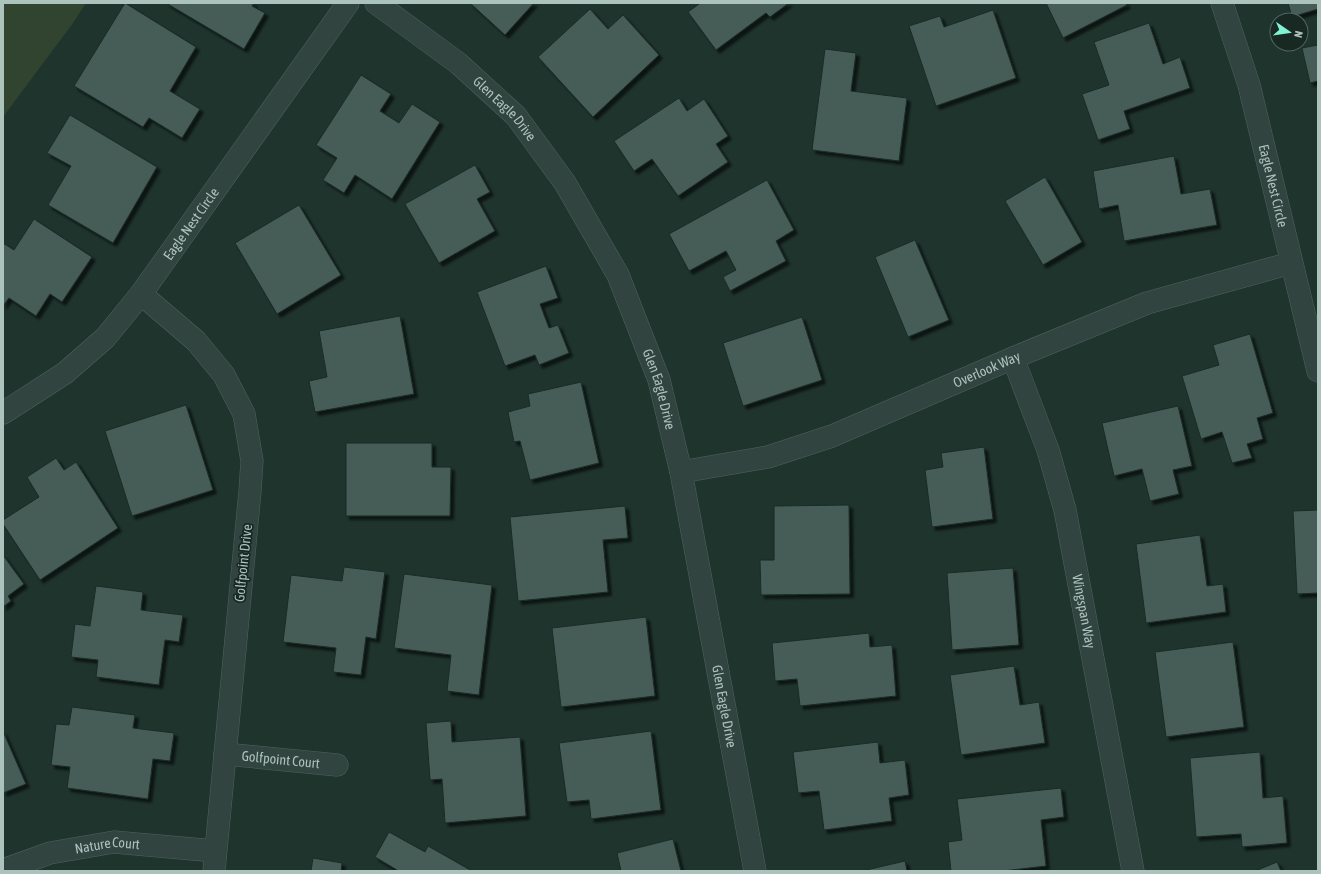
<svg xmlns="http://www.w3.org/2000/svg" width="1321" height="874" viewBox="0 0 1321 874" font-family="'Asap Condensed',sans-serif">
	<defs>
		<filter id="shadow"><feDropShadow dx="3.5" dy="3.5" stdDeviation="1" flood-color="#0009"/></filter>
	</defs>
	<rect width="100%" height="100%" fill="#1f342d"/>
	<path fill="#304430" d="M3,3H86L73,23L3,117Z"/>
	<path fill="#455d56" stroke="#1a2b26" filter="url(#shadow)" d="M125,3L196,47L170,91L200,109L182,138L149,118L143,127L74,86Z
		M166,3H254L252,6L265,13L244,49Z
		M470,3H534L505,35Z
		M698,3H789L770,17L766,13L716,50L688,12L699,4Z
		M1046,3H1126L1127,5L1063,38Z
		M1288,3H1318V9L1292,17Z
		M590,9L608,29L623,15L659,55L593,117L538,57Z
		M993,10L1016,78L936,106L909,26L940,16L944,27Z
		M1149,23L1163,64L1180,57L1190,88L1124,111L1130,129L1098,140L1082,94L1109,85L1094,42Z
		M1318,45V81L1310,83L1302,48Z
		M825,49L856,53L851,91L907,98L899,161L812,150Z
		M361,75L391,94L380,111L399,123L412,104L440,122L392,199L355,175L344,193L323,180L337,158L316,145Z
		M679,98L687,111L704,99L728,136L716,144L728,162L678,196L652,159L634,171L614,141Z
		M70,115L157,167L113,243L48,205L71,166L47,153Z
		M1174,156L1181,194L1210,189L1217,225L1124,241L1118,205L1099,209L1093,171Z
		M475,165L490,192L477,199L495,231L439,263L405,204Z
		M1045,177L1082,242L1043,265L1005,201Z
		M767,180L794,230L776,241L786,261L730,291L723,277L736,270L726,251L689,271L669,234Z
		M299,205L341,275L277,314L235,243Z
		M34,219L92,257L62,302L50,294L36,316L9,298L3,306V243L14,250Z
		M915,240L949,320L908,337L875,257Z
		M546,266L558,298L540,304L549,328L558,325L569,353L539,365L535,355L505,366L477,292Z
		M400,316L414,394L315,412L309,381L327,377L319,331Z
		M802,317L822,380L743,406L723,343Z
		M1250,334L1273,413L1257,418L1263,439L1247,444L1252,458L1232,463L1222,432L1201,439L1182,376L1219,365L1213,345Z
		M581,382L599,463L530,480L520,441L514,442L508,412L530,406L528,394Z
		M186,405L213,490L132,516L105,431Z
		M1178,406L1192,466L1173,470L1179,494L1150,501L1142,469L1114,476L1102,423Z
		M346,443H432V467H451L450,516H346Z
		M984,447L993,519L932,527L925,470L943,467L941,453Z
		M56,458L64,470L76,462L118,528L40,580L3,524V520L39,497L27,477Z
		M849,505L850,594L761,595L760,560H774V506Z
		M625,506L628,538L603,540L608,592L518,601L510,517Z
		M1318,510V593L1297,594L1293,511Z
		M1200,535L1207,586L1223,584L1226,612L1146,623L1136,544Z
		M3,555L24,584L8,596L11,601L3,607Z
		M344,567L385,572L376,639L366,637L361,675L333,672L336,648L283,642L291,575L342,581Z
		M1013,568L1019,645L952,650L947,573Z
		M404,574L492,585L479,695L447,691L451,655L394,648Z
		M96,586L143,592L141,610L183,615L179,642L165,640L159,685L96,677L98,660L71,657L75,624L90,626Z
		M646,617L655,696L561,707L552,628Z
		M869,633L870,647L892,645L896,696L800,706L797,679L775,681L772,643Z
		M1233,642L1244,727L1166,737L1155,652Z
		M1014,666L1020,705L1039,702L1045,743L961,755L950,675Z
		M72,707L135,715L133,728L174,733L170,761L153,759L148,799L67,788L70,767L51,765L56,724L69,725Z
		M451,721L452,742L520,737L526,816L445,823L442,779L430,780L426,723Z
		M3,731L26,784L3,793Z
		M651,731L661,810L591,819L589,800L567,802L559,743Z
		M878,742L880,763L905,760L909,795L889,798L892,821L824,830L819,791L798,793L793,752Z
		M1260,752L1263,798L1283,796L1287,843L1242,847L1241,834L1196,837L1190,758Z
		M1061,788L1064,817L1041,820L1046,866L1003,871H951L948,842L962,840L957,799Z
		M389,832L425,852L428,846L472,871H397V870L375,857Z
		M673,839L681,871H621L617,853Z
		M313,858L342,863L341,871H311Z
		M905,861L907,871H862Z
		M1277,862L1281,871H1255Z"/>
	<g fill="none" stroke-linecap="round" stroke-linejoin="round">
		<defs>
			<g id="street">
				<path id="s1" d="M376,3L458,63L516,116L565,183L618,275L659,380L681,472L755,871"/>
				<path id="s2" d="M1222,3L1249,85L1318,371"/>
				<path d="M141,294L196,341L224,375L244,414L252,461L250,491L214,871"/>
				<path id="s3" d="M1013,358L1048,450L1065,510L1133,871"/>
				<path id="s4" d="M3,413L65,373L105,338L141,294L348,3"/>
				<path id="s5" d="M681,472L768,457L832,436L1013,358L1147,303L1291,263"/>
				<path id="s6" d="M225,754L337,765"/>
				<path id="s7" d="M3,870L50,853L114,842L215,851"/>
			</g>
		</defs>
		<use href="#street" stroke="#50635d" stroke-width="23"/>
		<use href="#street" stroke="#32443f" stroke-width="22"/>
	</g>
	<g text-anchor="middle" stroke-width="3.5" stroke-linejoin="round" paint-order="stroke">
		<g font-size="14" fill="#acc2bc" stroke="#182924">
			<text dy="5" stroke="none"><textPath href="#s1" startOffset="167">Glen Eagle Drive</textPath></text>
			<text dy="5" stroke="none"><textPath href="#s2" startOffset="190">Eagle Nest Circle</textPath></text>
			<text dy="5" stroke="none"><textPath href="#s4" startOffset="270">Eagle Nest Circle</textPath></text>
			<text dy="5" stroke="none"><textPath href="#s5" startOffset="324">Overlook Way</textPath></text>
			<text dy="5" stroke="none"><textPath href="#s1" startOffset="491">Glen Eagle Drive</textPath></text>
			<text transform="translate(243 563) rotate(-84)" y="5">Golfpoint Drive</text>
			<text dy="5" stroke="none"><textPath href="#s3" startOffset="264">Wingspan Way</textPath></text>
			<text dy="5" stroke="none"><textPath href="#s1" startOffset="815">Glen Eagle Drive</textPath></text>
			<text dy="5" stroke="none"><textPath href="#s6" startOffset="56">Golfpoint Court</textPath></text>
			<text dy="5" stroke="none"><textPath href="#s7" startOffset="108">Nature Court</textPath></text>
		</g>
	</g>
	<rect width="1321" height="874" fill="none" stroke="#acc2bc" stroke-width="8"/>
	<g transform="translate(1289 32) rotate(103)"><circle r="19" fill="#182924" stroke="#536661"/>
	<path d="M0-3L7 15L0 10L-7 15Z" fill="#81f2d4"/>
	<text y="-6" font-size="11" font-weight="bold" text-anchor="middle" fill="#acc2bc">N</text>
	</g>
</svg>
